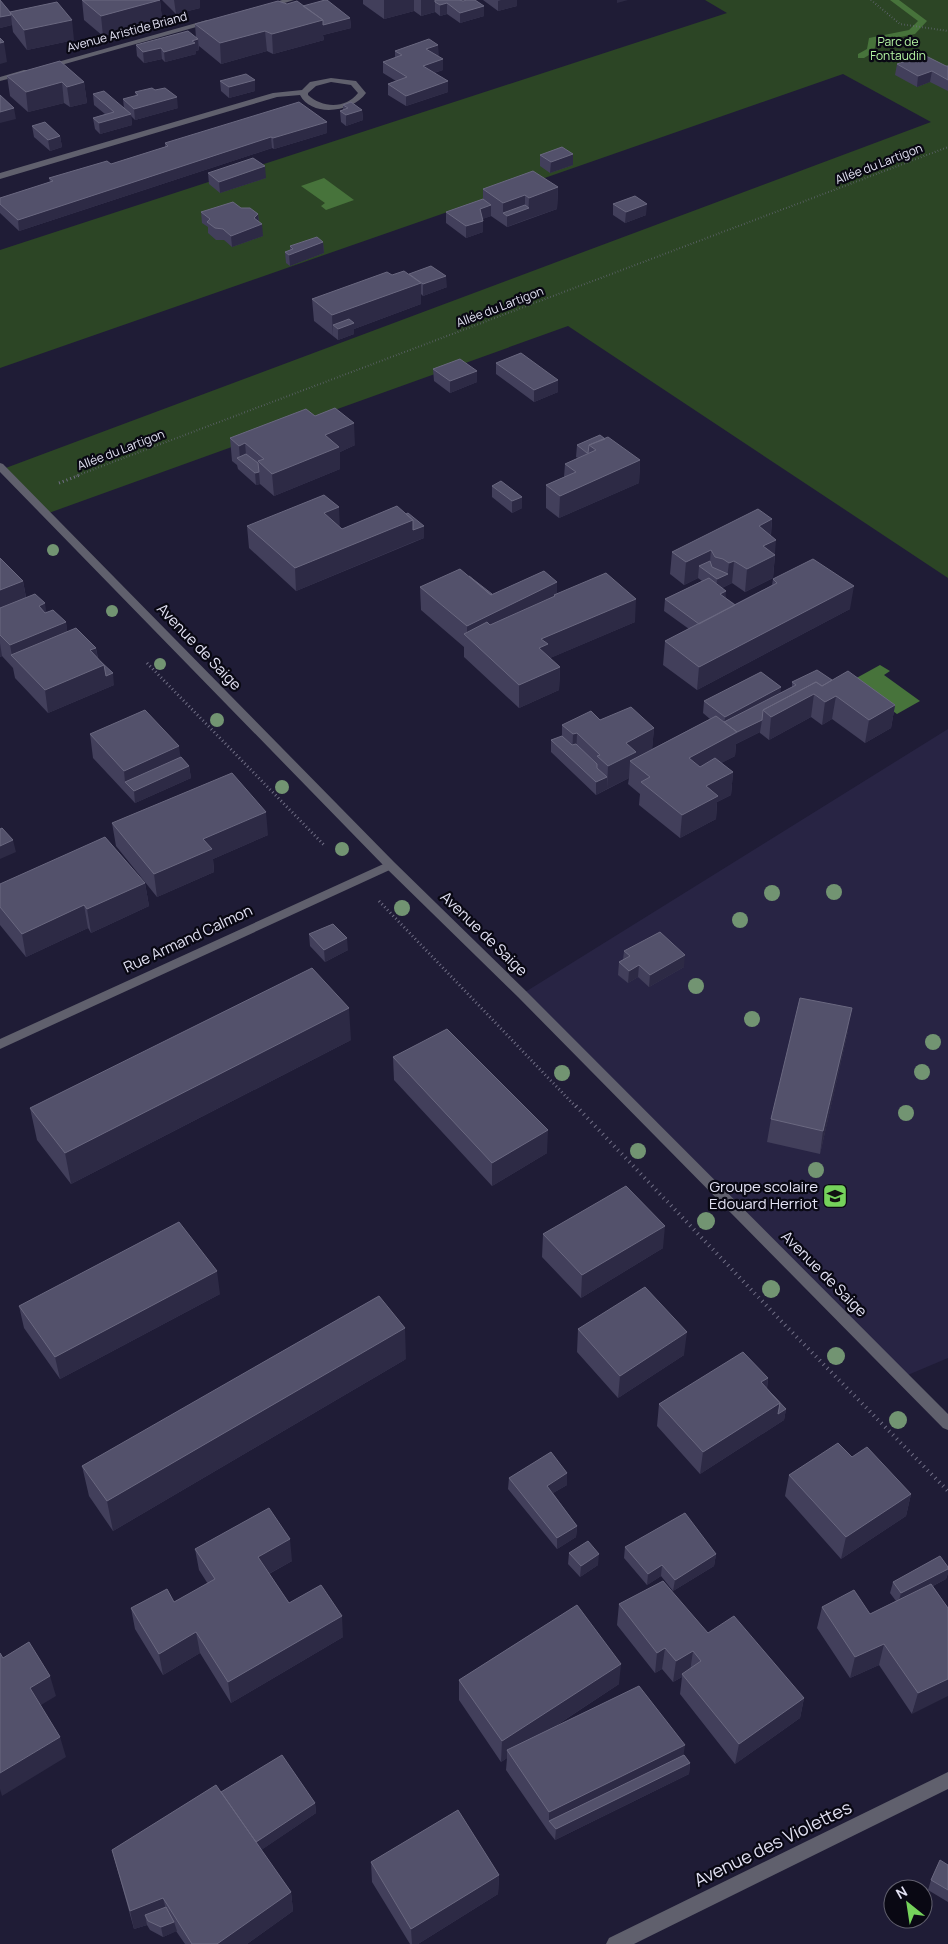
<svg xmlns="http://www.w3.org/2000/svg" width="948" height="1944" viewBox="0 0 948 1944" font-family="Manrope,sans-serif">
	<rect width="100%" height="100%" fill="#1f1c36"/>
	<path fill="#282444" d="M948,729V1358L903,1377L522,994Z"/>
	<path fill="#2c4525" d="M705,0H948V578L568,326L46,514L3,469L931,122L843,74L0,368V250L727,13Z"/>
	<path fill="#47733b" d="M324,178L354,200L326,210L321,206L325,203L301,186Z
		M880,665L890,671L884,675L920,701L897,714L851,681Z"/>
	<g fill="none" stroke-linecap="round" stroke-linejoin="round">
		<path fill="#47733b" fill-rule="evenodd" d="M890,0H899L927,21L915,34L876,42L874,52L864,58H858V54L867,49L869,38L909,30L918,21Z"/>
		<path stroke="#716f86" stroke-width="2" stroke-dasharray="0.5 2.5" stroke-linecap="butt" d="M871,0L900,24L948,31
			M76,476L948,147"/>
		<path stroke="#716f86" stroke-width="3" stroke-dasharray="1 3" stroke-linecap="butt" d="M59,483L80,475
			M147,663L324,845
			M379,901L577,1108"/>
		<path stroke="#716f86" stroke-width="4" stroke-dasharray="1 4.5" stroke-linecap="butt" d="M576,1106L784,1324L948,1491"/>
		<path fill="#60606d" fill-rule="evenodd" d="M282,0H294L266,9L262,7Z
			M207,20L214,22L47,69L40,67Z
			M24,70H27V74L0,81V77Z
			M331,78L356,81L366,93C353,112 312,118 300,95L277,97L0,179V173L273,93L302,90L310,82ZM331,82L351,85L358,93C346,109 322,108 308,95V93L316,86Z
			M390,861L396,865L394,868L0,1049V1039Z
			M948,1772V1789L634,1944H606L609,1938Z"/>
		<path fill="#60606d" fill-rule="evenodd" d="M0,463L3,464L394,862L526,991L948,1414V1430L943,1428L518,997L386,868L0,472Z"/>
	</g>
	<g fill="#729472">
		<circle cx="53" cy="550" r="6"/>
		<circle cx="112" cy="611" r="6"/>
		<circle cx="160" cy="664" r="6"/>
		<circle cx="217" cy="720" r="7"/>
		<circle cx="282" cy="787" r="7"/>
		<circle cx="342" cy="849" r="7"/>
		<circle cx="834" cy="892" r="8"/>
		<circle cx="772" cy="893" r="8"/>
		<circle cx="402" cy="908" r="8"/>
		<circle cx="740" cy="920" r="8"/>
		<circle cx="696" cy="986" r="8"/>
		<circle cx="752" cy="1019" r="8"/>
		<circle cx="933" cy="1042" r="8"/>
		<circle cx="922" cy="1072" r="8"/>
		<circle cx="562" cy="1073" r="8"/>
		<circle cx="906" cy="1113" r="8"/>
		<circle cx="638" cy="1151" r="8"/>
		<circle cx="816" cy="1170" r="8"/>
		<circle cx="706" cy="1221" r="9"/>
		<circle cx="771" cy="1289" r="9"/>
		<circle cx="836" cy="1356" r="9"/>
		<circle cx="898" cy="1420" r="9"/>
	</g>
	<path fill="#423f5b" d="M0,0L10,12L74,40L27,50L13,32L12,25L0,28Z
		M82,0H160L162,20L103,36L84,20Z
		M162,0H200V8L176,14Z
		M363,0H459L484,6V16L460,23L447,14L440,16L435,12L421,16L414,11L384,19L363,4Z
		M483,0H517V6L498,11Z
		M287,4L303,6L350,18L351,28L323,35L324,40L273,54L267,51L221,64L199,46V50L196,51V54L165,62L162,59L144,63L137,56L136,45L196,38L195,24Z
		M395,51L439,56H437L443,70L434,73L448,81V92L406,106L388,95V84L396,81L383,73V62L395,58Z
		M897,64L946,66H948V91L930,82L917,87L895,75Z
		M7,76L84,82L87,103L70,107L64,103L28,112L10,96Z
		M255,80V91L229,98L221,91L220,81Z
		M135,92L178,108L135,120L131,116L132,125L100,134L95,129L93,118L105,114L94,105L93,94L124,108L123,99L136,96Z
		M343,105L362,110L363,120L346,126L341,122L340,111L343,110Z
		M32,126L60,136L62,147L50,151L34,137Z
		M327,133L274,149L272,148L19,231L0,213V198L50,182L49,178L111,164L165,147V143Z
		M540,155L573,165L550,173L540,166Z
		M208,173L266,178L220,193L209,184Z
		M558,187L557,209L507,227L491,216L482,219L483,232L466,238L446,223V212L483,199V189Z
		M613,204L646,215L625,223L613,215Z
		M241,208L258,214L259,221L263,236L232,247L224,240H216L208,233V227L202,223L201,212Z
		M323,242L324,253L290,266L286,263L285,252L290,250V246Z
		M409,274L447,287L423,296L421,294V304L354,329V334L338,340L314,321L312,299L392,275Z
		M496,363L558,392L534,402L496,374Z
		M433,369L477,382L450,393L434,381Z
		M315,416L355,445L340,452V469L274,496L260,484L256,485L238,469L237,465L232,461L230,438Z
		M600,435L640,460L639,483L559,518L546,508V485L564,477L565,464L578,458L576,457L577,445Z
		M492,486L522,508L512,513L492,497Z
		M397,506L424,538L296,591L249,548L247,526L340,527L342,529Z
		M772,519L771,535L775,555L773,578L745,592L732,583L722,588L726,598L735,604L772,585L773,579L850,609L697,690L663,665L665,641L689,629L664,611L665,599L702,581L698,578L684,585L670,574L672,552Z
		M0,558L23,581L26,597L47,612L66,622L67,632L96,648L98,658L114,685L48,713L15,678L13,668L2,656L0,657Z
		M557,582V594L635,622L550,658L560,667L559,690L519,708L464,657V647L421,610L420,587L492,594Z
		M832,680L895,705L891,728L865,743L832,719L822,725L811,717L769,740L760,733V732L736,744L735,756L721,763L733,772L731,795L717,802L716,819L680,838L639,805L640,794L628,784L629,778L596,795L551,752V740L562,736V725L600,720L654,728L652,749L710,719L703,713L704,701L781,693L792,688V682Z
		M90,734L181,757L189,766L191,778L135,803L93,758Z
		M112,823L268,835L213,859L214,872L157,897L116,846Z
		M145,883L149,906L91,933L88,928L26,957L0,925V884Z
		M309,934L348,950L325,962L310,946Z
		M624,951L684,967L649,987L638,977L628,983L618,975L619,962L623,960Z
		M848,1031L820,1154L767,1142L771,1119Z
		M351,1040L71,1184L37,1140L30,1108Z
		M393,1057L547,1153L492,1186L394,1080Z
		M543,1234L663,1248L581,1298L542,1257Z
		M220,1294L60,1379L24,1328L19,1306Z
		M578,1329L684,1355L618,1398L577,1352Z
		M406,1359L113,1531L89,1496L82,1466Z
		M768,1378L767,1389L786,1409L784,1420L700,1474L657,1426L659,1404Z
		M852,1457L911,1494L906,1516L841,1559L785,1496L789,1475Z
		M509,1478L567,1485L553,1493L577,1526L576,1537L557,1549L508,1489Z
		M625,1547L716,1554L714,1566L673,1591L661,1576L647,1585L624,1558Z
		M195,1549L292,1561L269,1574L289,1603L343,1637L231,1703L200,1653L163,1675L135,1629L131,1608L174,1602L208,1584L199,1570Z
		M569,1553L598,1565L580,1577L568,1564Z
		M948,1567V1573L946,1579L933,1586L948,1608L912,1714L879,1665L850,1678L817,1628L822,1607L870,1614L896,1601L890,1593L893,1582Z
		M619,1604L708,1633L804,1698L800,1718L735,1764L680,1694L682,1677L673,1682L662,1669L655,1673L617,1625Z
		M459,1680L619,1684L551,1729L684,1755L690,1763L689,1774L555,1840L548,1831L506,1770L507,1758L501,1762L459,1700Z
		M221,1792L315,1803L316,1813L261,1850L291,1892L293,1911L247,1944H185L176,1931L163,1937L150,1930L147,1925L134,1929L112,1850Z
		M371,1862L499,1875L498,1894L418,1944H410L372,1882Z
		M948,1865V1902L928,1890L931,1880Z"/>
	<path fill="#2d2a45" d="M160,0L162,20L103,36L101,16Z
		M174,0H200V8L176,14Z
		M384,0H414V11L384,19Z
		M421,0H435V12L421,16Z
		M501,0H517V6L498,11V1Z
		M617,0H628L617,3Z
		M447,3V14L440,16V5Z
		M484,6V16L460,23V13Z
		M11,15L12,25L0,28V17Z
		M350,18L351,28L323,35L324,40L273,54L272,34L323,20Z
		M72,20L74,40L27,50L24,30Z
		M265,31L267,51L221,64L220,43Z
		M198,39L199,50L196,51V54L165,62L164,52L192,41Z
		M4,42L7,62L0,64V43Z
		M438,45L439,56L426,60V49Z
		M161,48L162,59L144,63L143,52Z
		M443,59V70L423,76V66Z
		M932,71L930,82L917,87L918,76Z
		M255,80V91L229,98V87Z
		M448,81V92L406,106V96Z
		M62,82L64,103L28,112L26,92Z
		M84,82L87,103L70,107L67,87Z
		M177,97L178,108L135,120L134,109Z
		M14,108L16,119L0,123V112Z
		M362,110L363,120L346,126V115Z
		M131,114L132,125L100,134L99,123Z
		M327,122V133L274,149L273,138Z
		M60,136L62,147L50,151L48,140Z
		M271,137L272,148L19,231L18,220Z
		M573,154V165L550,173L551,162Z
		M265,166L266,178L220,193L219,182Z
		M558,187L557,209L528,219L529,198Z
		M525,195V209L529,208L528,219L507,227V216L503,213V224V203Z
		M647,204L646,215L625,223L626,212Z
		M491,205V216L480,220V209Z
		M258,214L259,225L262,224L263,236L232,247L231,236Z
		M483,221V232L466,238V226Z
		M323,242L324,253L290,266L289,255Z
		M446,276L447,287L423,296V284Z
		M421,283V304L354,329V334L338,340V329L333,325V337L332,315Z
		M477,371V382L450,393V381Z
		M558,380V392L534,402V390Z
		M354,423L355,445L340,452V469L274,496L272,474L325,435Z
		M245,443L247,466L240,460L239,446Z
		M640,460L639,483L559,518L560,496Z
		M259,472L260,484L256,485L255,473Z
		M522,497V508L512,513V501Z
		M339,507L340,530L324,513Z
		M772,519L770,542L759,526Z
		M413,520V542L296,591L295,568Z
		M424,526V538L413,542V530Z
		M776,540L773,578L745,592L747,569L763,546Z
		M711,550L709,573L699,566L698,578L684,585L686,562Z
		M734,561L732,583L726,586L729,563Z
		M728,574L726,586L716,591L717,579Z
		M23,581L27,604L0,615V590Z
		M557,582V605L555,596L554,595V607L467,637V626Z
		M854,586L850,609L697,690L699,667Z
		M726,591L725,603L720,594Z
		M636,599L635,622L548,659L539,648L541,639Z
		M45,603L48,623L66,622L69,645L12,656L10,645L39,606Z
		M0,643L2,656L0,657Z
		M96,648L99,667L104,665L113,673L114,685L48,713L45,690L90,650Z
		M560,667L559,690L519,708V685Z
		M781,687L780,699L724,729L725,717Z
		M814,694L811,717L769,740L771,717Z
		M836,696L832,719L822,725L825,702Z
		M895,705L891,728L865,743L869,720Z
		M762,720L760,732L736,744L735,756L687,781L689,758Z
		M654,728L652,751L630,761L629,778L607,789L608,766L626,743Z
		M577,733L576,756L572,758L573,734Z
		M179,746L182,769L189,766L191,778L135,803L134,791L125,782L124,771Z
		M733,772L731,795L717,802L716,819L680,838L682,815L706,786Z
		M607,777V789L596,795V782Z
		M266,812L268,835L213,859L214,872L157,897L154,874L203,839Z
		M13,840L16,852L0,859V846Z
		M145,883L149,906L91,933L87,909Z
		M84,905L88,928L26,957L22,934Z
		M347,938L348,950L325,962L324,950Z
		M685,955L684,967L649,987L650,975Z
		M639,965L638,977L628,983L629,971Z
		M349,1008L351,1040L71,1184L65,1153Z
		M852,1008L848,1031L820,1154L823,1131Z
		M548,1130L547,1153L492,1186V1163Z
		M665,1226L663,1248L581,1298L582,1275Z
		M217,1271L220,1294L60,1379L55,1357Z
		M405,1328L406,1359L113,1531L107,1501Z
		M687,1332L684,1355L618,1398L620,1376Z
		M768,1378L765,1399L761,1382Z
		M780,1403L786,1409L784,1420L700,1474L703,1452Z
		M567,1473V1485L546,1497L547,1486Z
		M911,1494L906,1516L841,1559L846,1537Z
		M577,1526L576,1537L557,1549V1538Z
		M290,1539L292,1561L261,1578L258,1557Z
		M599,1554L598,1565L580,1577L581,1566Z
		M716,1554L714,1566L673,1591L675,1580Z
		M662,1565L661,1576L647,1585L648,1574Z
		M948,1569V1573L946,1579L898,1604L901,1593Z
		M342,1616L343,1637L231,1703L228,1682Z
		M196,1632L200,1653L163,1675L159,1654Z
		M884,1644L879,1665L850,1678L855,1657Z
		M665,1648L662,1669L655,1673L657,1653Z
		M693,1651L690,1672L682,1674V1677L673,1682L676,1661Z
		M621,1664L619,1684L511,1755L507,1750V1758L501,1762L502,1741Z
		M50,1676L56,1696L36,1708L30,1688Z
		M948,1679V1696L912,1714L918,1693Z
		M804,1698L800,1718L735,1764L739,1744Z
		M60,1737L66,1757L2,1796L0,1789V1773Z
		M685,1745L682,1766L549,1821V1812Z
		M690,1763L689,1774L555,1840L556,1829Z
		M315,1803L316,1813L254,1855L252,1845Z
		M499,1875L498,1894L418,1944H412L411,1929Z
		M291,1892L293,1911L247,1944H217Z
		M163,1898L168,1917L145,1915L147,1925L134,1929L130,1911Z
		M174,1922L177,1931L163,1937L161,1927Z"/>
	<path fill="#53516b" stroke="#6a6880" d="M0,0L10,12L11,15L0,17Z
		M82,0H160L101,16Z
		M325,0H327L350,18L323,25V20L303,6Z
		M435,0H459L463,1L467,0H475L484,6L460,13L447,3L440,5L435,2Z
		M278,1L287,4L297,1L323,20L272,34L265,31L220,43L195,24Z
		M57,2L72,20L24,30L10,12Z
		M188,31L198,39L192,41L195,43L164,52L161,48L143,52L136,45Z
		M0,38L4,42L0,43Z
		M429,39L438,45L426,49L443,59L423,66L448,81L406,96L388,84L407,77L383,62L402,55L395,51Z
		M924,55L946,66H948V80L932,71L918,76L897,64Z
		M60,61L84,82L67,87L62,82L26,92L7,76Z
		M246,74L255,80L229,87L220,81Z
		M152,88L155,90L165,88L177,97L134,109L123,99L138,95L135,92Z
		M104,91L131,114L99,123L93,118L114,112L93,94Z
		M0,95L14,108L0,112Z
		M299,102L327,122L273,138L271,137L18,220L0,204V198L53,181L49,178L107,161L111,164L168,146L165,143Z
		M351,102L362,110L346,115L340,111L348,108L343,105Z
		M45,122L60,136L48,140L32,126Z
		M562,147L573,154L551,162L540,155Z
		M253,158L265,166L219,182L208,173Z
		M533,171L558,187L529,198L525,195L503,203L483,189Z
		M635,196L647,204L626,212L613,204Z
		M483,199L491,205L480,209L483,221L466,226L446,212Z
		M233,202L241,208H250L258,214L254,218L262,224L231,236L223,229L215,228L207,222L210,219L201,212Z
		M525,205L529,208L507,216L503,213Z
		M317,237L323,242L289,255L285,252L293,249L290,246Z
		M431,266L446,276L423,284L409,274Z
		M404,271L421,283L332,315L312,299L387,272L392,275Z
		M349,319L354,323L338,329L333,325Z
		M521,353L558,380L534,390L496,363Z
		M460,359L477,371L450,381L433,369Z
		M335,408L354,423L325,435L339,447L272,474L258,461L264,459L245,443L239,446L230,438L306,409L315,416Z
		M600,435L605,439L589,445L588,453H587L577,445Z
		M608,437L640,460L560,496L546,485L576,472L565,464L596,450L589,445Z
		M246,454L258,463L259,472L255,473L237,458Z
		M501,481L522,497L512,501L492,486Z
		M324,495L339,507L324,513L342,529L397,506L413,520L295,568L247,526Z
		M758,509L772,519L759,526L776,540L763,546L775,555L747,569L734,561L729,563L723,559L715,557L711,550L686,562L672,552Z
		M408,513L424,526L413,530V520L406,514Z
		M0,558L23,581L0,590Z
		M813,559L854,586L699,667L665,641L777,583L773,579Z
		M710,561L712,567L728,574L717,579L699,566Z
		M460,569L491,595L544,571L557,582L467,626L420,587Z
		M606,573L636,599L541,639L548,644L539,648L560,667L519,685L464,634L487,622L490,625L555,596L554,595Z
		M469,576L492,594L491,595Z
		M709,578L726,591L720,594L735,605L699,624L665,599Z
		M35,594L45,603L39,606L45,613L53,610L66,622L10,645L0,635V608Z
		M76,628L96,648L90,650L104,665L45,690L11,655Z
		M100,661L113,673L106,676L104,665Z
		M817,670L832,680L822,686L816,682L763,710L762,720L737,732L724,722L796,685L792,682Z
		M848,671L895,705L869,720L836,696L825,702L814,694L771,717L763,710L816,682L822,686Z
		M761,672L781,687L725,717L704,701Z
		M631,707L654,728L626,743L636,752L608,766L597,756L600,755L577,733L573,734L562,725L591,711L600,720Z
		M145,710L179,746L124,771L90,734Z
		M716,716L737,732L689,758L700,767L715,758L733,772L706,786L718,796L682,815L641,782L650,777L630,761Z
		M562,736L572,745L576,744L597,764V768L607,777L596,782L551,740Z
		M181,757L189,766L134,791L125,782Z
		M232,773L266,812L203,839L212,849L154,874L112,823Z
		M2,828L13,840L0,846V829Z
		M105,837L145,883L87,909L84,905L22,934L0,907V884Z
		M333,924L347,938L324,950L309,934Z
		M660,932L685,955L650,975L639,965L629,971L619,962L630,956L624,951Z
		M312,968L349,1008L65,1153L30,1108Z
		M800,998L852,1008L823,1131L771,1119Z
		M447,1029L548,1130L492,1163L393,1057Z
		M626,1186L665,1226L582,1275L543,1234Z
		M179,1222L217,1271L55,1357L19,1306Z
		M645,1287L687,1332L620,1376L578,1329Z
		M379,1296L405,1328L107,1501L82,1466Z
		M743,1352L768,1378L761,1382L780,1403L703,1452L659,1404Z
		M768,1390L786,1409L778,1414L780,1403Z
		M838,1443L852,1457L867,1447L911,1494L846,1537L789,1475Z
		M551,1452L567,1473L547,1486L577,1526L557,1538L509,1478Z
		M269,1508L290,1539L258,1557L289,1603L321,1585L342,1616L228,1682L196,1632L159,1654L131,1608L167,1589L174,1602L215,1579L195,1549Z
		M685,1513L716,1554L675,1580L662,1565L648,1574L625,1547Z
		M588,1541L599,1554L581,1566L569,1553Z
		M940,1556L948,1567V1569L901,1593L893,1582Z
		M663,1581L708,1633L734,1616L804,1698L739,1744L682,1674L701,1661L693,1651L676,1661L665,1648L657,1653L619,1604Z
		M931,1584L948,1608V1679L918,1693L884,1644L855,1657L822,1607L854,1590L870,1614Z
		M577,1605L621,1664L502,1741L459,1680Z
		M29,1642L50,1676L30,1688L60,1737L0,1773V1653L3,1658Z
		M639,1686L685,1745L549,1812L507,1750Z
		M282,1755L315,1803L256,1842L221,1792Z
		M684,1755L690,1763L556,1829L549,1821Z
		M216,1785L291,1892L217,1944H192L163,1898L130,1911L112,1850Z
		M458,1810L499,1875L411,1929L371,1862Z
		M940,1860L948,1865V1890L931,1880Z
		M166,1907L174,1922L161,1927L148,1921L145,1915Z"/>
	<defs>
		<symbol id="school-square" viewBox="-11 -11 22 22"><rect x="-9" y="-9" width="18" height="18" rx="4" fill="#75d25b" stroke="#090813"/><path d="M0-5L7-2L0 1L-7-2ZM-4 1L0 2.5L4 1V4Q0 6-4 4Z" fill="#111"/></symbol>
	</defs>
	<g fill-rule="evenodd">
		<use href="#school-square" x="821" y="1182" width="28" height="28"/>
	</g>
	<g text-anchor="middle" stroke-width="4.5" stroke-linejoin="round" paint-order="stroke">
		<g font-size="12" fill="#e3e2f4" stroke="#090813">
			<text transform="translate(127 32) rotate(-15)" y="4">Avenue Aristide Briand</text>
			<text transform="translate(879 164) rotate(-21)" y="4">Allée du Lartigon</text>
			<text transform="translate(500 307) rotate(-21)" y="4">Allée du Lartigon</text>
			<text transform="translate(121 450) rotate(-21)" y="4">Allée du Lartigon</text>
		</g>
		<g font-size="12" fill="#b5f6a4" stroke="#090813">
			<text x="898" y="46">Parc de<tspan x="898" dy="14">Fontaudin</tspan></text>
		</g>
		<g font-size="15" fill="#e3e2f4" stroke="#090813">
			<text transform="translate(199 647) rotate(46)" y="5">Avenue de Saige</text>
			<text transform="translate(484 934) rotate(44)" y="5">Avenue de Saige</text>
			<text transform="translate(188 939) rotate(-25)" y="5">Rue Armand Calmon</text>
			<text transform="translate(824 1274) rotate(45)" y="5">Avenue de Saige</text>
		</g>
		<g font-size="15" fill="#e3e2f4" stroke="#090813" text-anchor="end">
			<text x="818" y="1192">Groupe scolaire<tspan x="818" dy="17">Edouard Herriot</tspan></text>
		</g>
		<g font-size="18" fill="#e3e2f4" stroke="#090813">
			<text transform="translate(773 1844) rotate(-26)" y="6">Avenue des Violettes</text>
		</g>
	</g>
	<g transform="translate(908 1904) rotate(330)"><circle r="24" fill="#090813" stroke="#605f6d"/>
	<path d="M0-4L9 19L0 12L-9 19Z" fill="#75d25b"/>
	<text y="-8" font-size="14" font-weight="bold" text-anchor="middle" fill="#e3e2f4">N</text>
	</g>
</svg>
